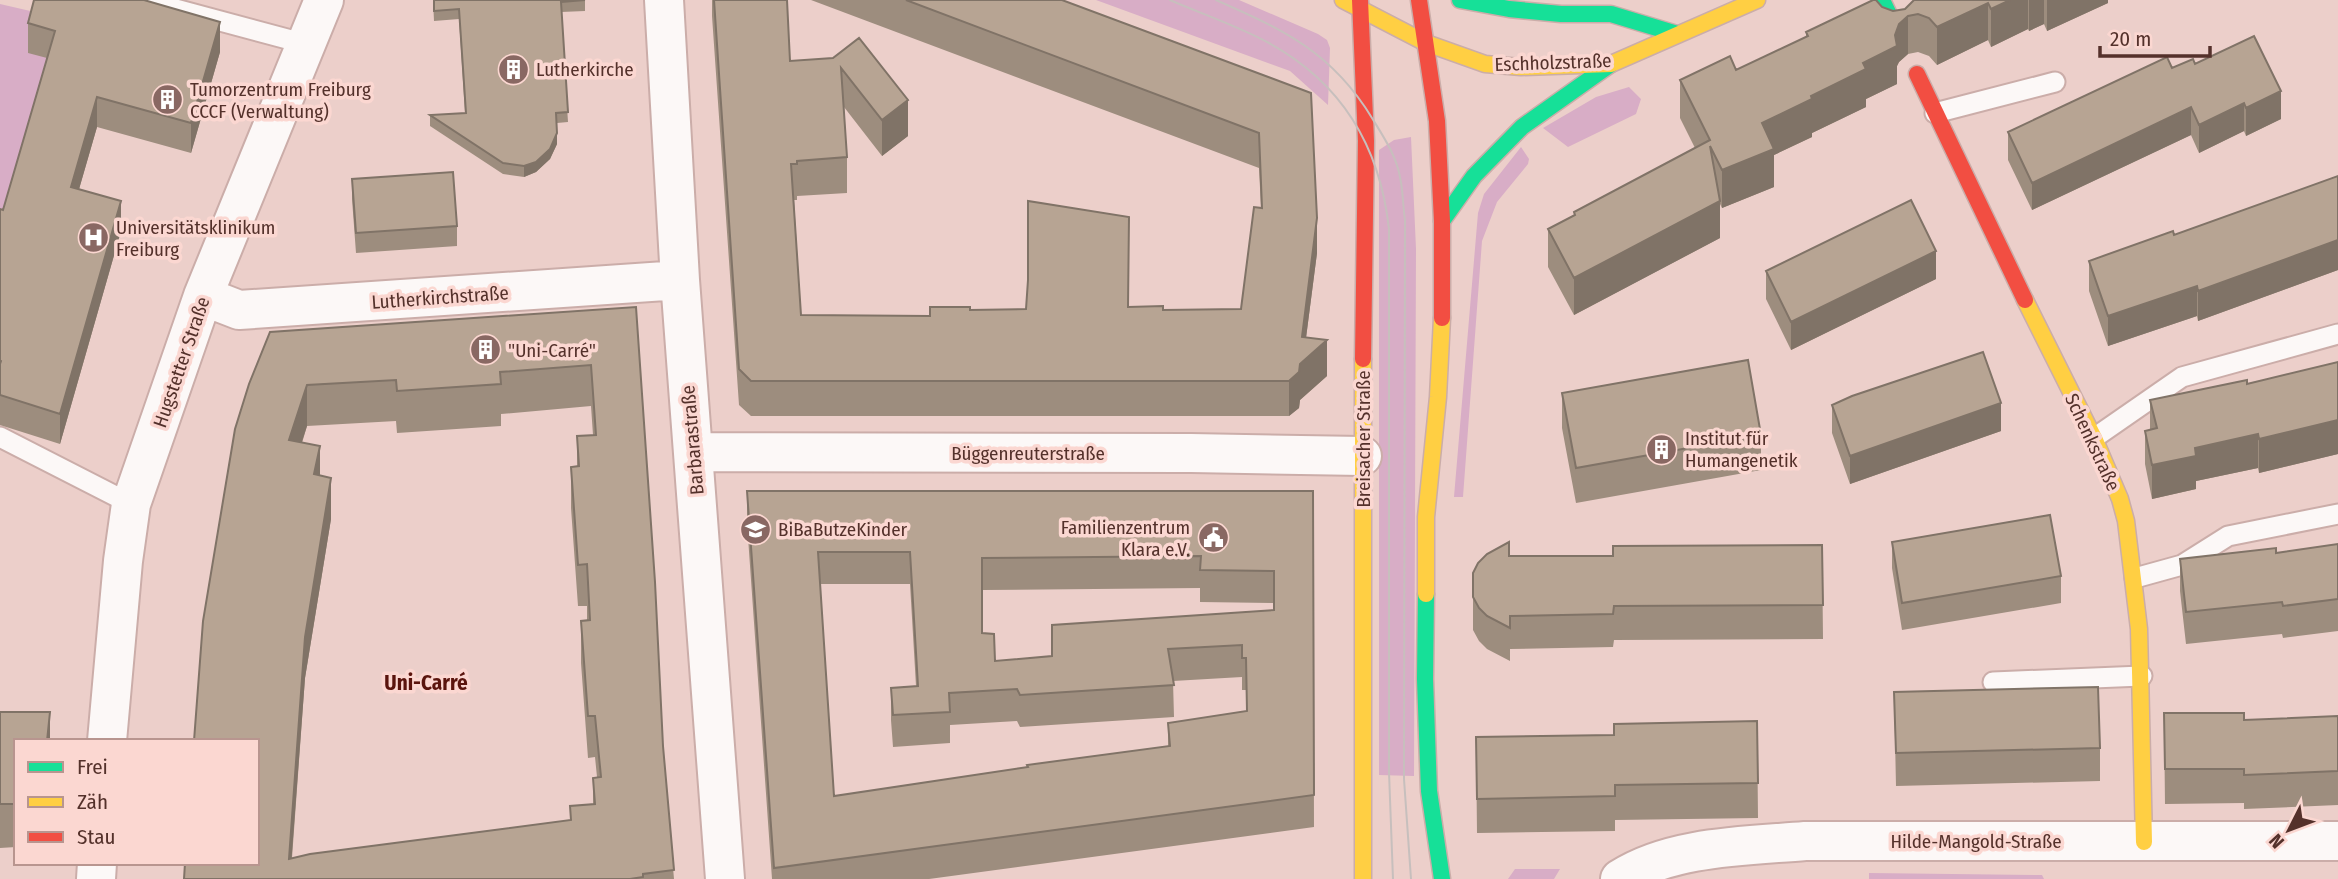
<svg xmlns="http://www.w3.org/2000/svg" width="2338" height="879" viewBox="0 0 2338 879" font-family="'Fira Sans Condensed',sans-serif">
	<rect width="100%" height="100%" fill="#eccfca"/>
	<path fill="#d8adc6" d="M1096,0H1239L1318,34L1327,40L1330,48L1328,105L1290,71Z
		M0,4L39,13L59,62L0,239Z
		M1629,87L1641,99L1636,114L1568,147L1543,128L1596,97Z
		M1411,137L1416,249L1414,776L1379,775V150L1394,140Z
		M1521,147L1529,159L1528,164L1497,202L1482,241L1463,497H1454L1478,213L1484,194Z
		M1515,869H1560L1554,879H1508Z
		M1869,873L2042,875L2044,879H1869Z"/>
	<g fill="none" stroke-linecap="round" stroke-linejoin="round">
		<defs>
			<path id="lane" d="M142,0L306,44
				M1935,113L2055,82
				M0,437L131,504
				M2094,438L2182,377L2338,334
				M2135,578L2182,565L2228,536L2338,514
				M1993,682L2142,676"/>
			<path id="street" d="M664,0L680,280L725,879
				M203,296L239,310L680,280
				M694,452L1191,453L1362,456
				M107,741L123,561L131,504L203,296L324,0
				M96,879L97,863
				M1620,879C1671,846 1746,846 1805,841H2338"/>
			<path id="fast" d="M1460,0L1509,9L1561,14H1611L1677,34
				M1882,0L1895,27
				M1442,221L1474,176L1522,127L1611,64
				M1426,594L1425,679L1429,791L1442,879"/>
			<path id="slow" d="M1343,0L1426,43L1485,64L1521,67L1611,64L1757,0
				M2025,300L2094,438L2120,499L2126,521L2139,629L2144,842
				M1426,594V517L1438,397L1442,318
				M1363,879V359"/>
			<path id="jam" d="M1360,0L1366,141L1363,359
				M1419,0L1437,121L1442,221V318
				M1917,74L2025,300"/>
		</defs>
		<use href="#lane" stroke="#cbada9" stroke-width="23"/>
		<use href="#street" stroke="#cbada9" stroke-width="42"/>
		<use href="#fast" stroke="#cbada9" stroke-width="19"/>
		<use href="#slow" stroke="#cbada9" stroke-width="19"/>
		<use href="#jam" stroke="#cbada9" stroke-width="19"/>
		<use href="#lane" stroke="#fcf8f7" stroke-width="19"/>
		<use href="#street" stroke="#fcf8f7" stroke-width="38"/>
		<use href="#fast" stroke="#16e098" stroke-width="16"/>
		<use href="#slow" stroke="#ffcf43" stroke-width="16"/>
		<use href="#jam" stroke="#f24e42" stroke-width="16"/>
		<path stroke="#c7bfbd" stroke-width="2" d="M1170,0C1202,14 1238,26 1269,43C1342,83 1380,147 1389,229V772L1393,879
			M1216,0C1284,30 1332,52 1372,118C1383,136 1396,155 1400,177C1403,191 1403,206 1405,220L1404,779L1411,879"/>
	</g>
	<path fill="#9d8d7e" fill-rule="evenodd" d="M433,0H585V11L561,12L568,122L557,123V144L550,159L536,172L524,177L503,174L430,126V115L465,113L459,19L434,21Z
		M712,0H787L790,61L833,58L908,136L882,156L844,107L847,157V193L797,196V200H794L801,315L930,316L970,310L1128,307L1163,310L1241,309L1261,208L1259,168L811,0H1062L1311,93L1317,253L1306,338L1327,376L1300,400L1299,408L1289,416H751L739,405L712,16Z
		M1914,0H2108V3L2047,31L2044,24L2029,31L2028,29L1991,47L1988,40L1937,65L1929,56L1918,52L1908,54L1899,62L1897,66V84L1866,99V107L1812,133V137L1774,155V187L1722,208L1720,204V238L1574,315L1548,267V229L1574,215V212L1695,148L1680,118V80L1736,70L1806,37V32L1882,7L1893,11L1905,9Z
		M28,23L220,52L191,153L97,127L79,189L121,231L60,444L0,425V209L3,210L47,58L28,53Z
		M2195,64L2281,119L2246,136L2244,131L2199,153L2191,135L2032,210L2008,160V132L2172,68Z
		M2338,176V270L2198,321L2197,316L2108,346L2089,291V261L2174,235Z
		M352,179L457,226V246L356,253L352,199Z
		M1766,271L1936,279L1791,350L1766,299Z
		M636,307L663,746L674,879H184L249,384ZM591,406L593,435L577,436V466L571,467V508L578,606H587V620L581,621V663L588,758L595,757L597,777L593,778V804L570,806V820L292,858L305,678L331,519L320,475L302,443L307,426L396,421L397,433L501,426V414Z
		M2338,362V454L2259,473L2258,468L2196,481V489L2152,499L2145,464V431L2150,430V400L2247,384Z
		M1562,393L1761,435V470L1576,503L1562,428Z
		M1832,405L2001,431L1850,484L1832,433Z
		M747,491H1313L1314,827L929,879H772L747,523ZM820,584H910L916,686L891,688V720L893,747L950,743V725L1017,721L1020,727L1174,717L1173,681L1242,677V690H1246L1247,711L1168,723V746L834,796ZM1200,588V602L1274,603V610L1052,656L995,661L982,633V590Z
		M1892,542L2061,576V603L1902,630L1892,568Z
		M2338,544V631L2283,638L2282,634L2186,644L2180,591V559L2276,553Z
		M1822,545L1823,639L1614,640L1613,647L1510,649V661L1487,649L1479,641L1473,630V573L1509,556H1613Z
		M1894,692L2100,748V781L1896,786Z
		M0,712L50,741H16V847L0,848Z
		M2164,713L2244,720L2338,716V805L2244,809V803L2165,804Z
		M1757,721L1758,818L1615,820V831L1477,833L1476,737L1614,735V724Z"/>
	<path fill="#807367" d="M2010,0H2028V29L1991,47V9Z
		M2029,0H2044V24L2029,31Z
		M2047,0H2108V3L2047,31Z
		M1988,3V40L1937,65V27Z
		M1908,16V54L1899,62L1897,66V84L1866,99V107L1812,133V137L1774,155V187L1722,208V170L1762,123L1811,96L1863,63L1899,24Z
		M220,22V52L191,153V123Z
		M2281,91V119L2246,136V108Z
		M97,97V127L71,217V187Z
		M908,100V136L882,156V120Z
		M2244,103V131L2199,153V125Z
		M2191,107V135L2032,210V183Z
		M557,133V144L550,159L536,172L524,177V166Z
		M121,201V231L60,444V414Z
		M1720,201V238L1574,315V278Z
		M1317,218V253L1303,361L1327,340V376L1300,400L1299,408L1289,416V381L1302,337Z
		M2338,240V270L2198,321V291Z
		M1936,251V279L1791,350V322Z
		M2197,286V316L2108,346V316Z
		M307,385V426L289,481V440Z
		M2001,403V431L1850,484V456Z
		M2338,420V454L2259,473V439Z
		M2258,434V468L2196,481V489L2152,499V465L2195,448Z
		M320,446V488L314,474Z
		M331,478V519L305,678L290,879L289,859L305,637Z
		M50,712V741H47Z"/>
	<path fill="#b7a493" stroke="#807367" stroke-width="2" fill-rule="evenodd" d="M34,0H144L220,22L191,123L97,97L71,187L121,201L60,414L0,395V364L1,361L0,360V209L3,210L55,31L28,23Z
		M434,0H585L561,2L568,112L556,113L557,133L550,149L536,162L524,166L503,163L430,115L466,113L459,9L434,11Z
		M714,0H787L790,61L833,58L859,38L908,100L882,120L841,68L847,157L797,161V164H791L801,315L930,316V307H970V310L1026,309L1028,280V201L1129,217L1128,307L1163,306V310L1241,309L1254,207L1262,208L1259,133L906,0H1062L1311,93L1317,218L1302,337L1327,340L1300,364L1299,372L1289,381H751L739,369Z
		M1873,0H1876L1882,7L1893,11L1905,9L1914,0H2010L1991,9L1988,3L1937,27L1929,18L1918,14L1908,16L1899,24L1895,35L1897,46L1863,63L1866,69L1811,96L1812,99L1762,123L1774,149L1722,170L1710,146L1720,201L1574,278L1548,229L1575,215L1574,212L1710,140L1680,80L1730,56L1736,70L1808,36L1806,32Z
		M2254,36L2281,91L2246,108L2244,103L2199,125L2191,107L2032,183L2008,132L2167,57L2172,68L2193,59L2195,64Z
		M453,172L457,226L356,233L352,179Z
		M2338,176V240L2198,291L2197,286L2108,316L2089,261L2173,231L2174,235Z
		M1911,200L1936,251L1791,322L1766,271Z
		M636,307L655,582L663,746L674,870L643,874V877L630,879H184L185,863H257V741H194L203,621L235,429L249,384L270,332ZM591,365L596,435L577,436L579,466L571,467L578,565L587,564L590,620L581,621L588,716H595L601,777L593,778L595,804L570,806L571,820L310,854L289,859L305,637L331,478L314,474L320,446L289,440L307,385L396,380L397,391L501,384L500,372Z
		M1983,352L2001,403L1850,456L1832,405L1852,396Z
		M1748,360L1761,435L1576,468L1562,393Z
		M2338,362V420L2259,439L2258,434L2195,448L2196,456L2152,465L2145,431L2157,428L2150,400L2247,380V384Z
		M747,491H1313L1314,795L774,868ZM818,552H910L918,686L891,688L893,715L950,712L949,693L1017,689L1020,695L1174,685L1168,649L1242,645V658H1246L1247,711L1168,723L1170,746L1027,765L1028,767L834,796ZM1201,556L1200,570L1274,571V610L1052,625V656L995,661L994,634L982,633V558Z
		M2050,515L2061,576L1902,603L1892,542Z
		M1509,542V556H1613V546L1822,545L1823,605L1614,606L1613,614L1510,616V628L1487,616L1479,608L1473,597V573L1478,563L1487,554Z
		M2338,544V599L2283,606L2282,602L2186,612L2180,559L2276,548V553Z
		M2098,687L2100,748L1896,753L1894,692Z
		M0,712H50L47,741H16V804H0Z
		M2164,713H2244V720L2338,716V771L2244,775V769H2165Z
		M1757,721L1758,783L1615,785V796L1477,799L1476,737L1614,735V724Z"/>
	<defs>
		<symbol id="building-disc" viewBox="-11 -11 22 22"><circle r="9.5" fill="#896863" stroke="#fbd7d1"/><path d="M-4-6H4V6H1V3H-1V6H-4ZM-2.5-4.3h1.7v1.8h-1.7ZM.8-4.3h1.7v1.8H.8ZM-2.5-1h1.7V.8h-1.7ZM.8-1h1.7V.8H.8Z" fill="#fff"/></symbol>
		<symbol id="hospital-disc" viewBox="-11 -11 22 22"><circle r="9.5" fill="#896863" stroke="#fbd7d1"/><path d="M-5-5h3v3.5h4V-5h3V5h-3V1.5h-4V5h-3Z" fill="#fff"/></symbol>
		<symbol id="school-disc" viewBox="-11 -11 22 22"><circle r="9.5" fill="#896863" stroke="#fbd7d1"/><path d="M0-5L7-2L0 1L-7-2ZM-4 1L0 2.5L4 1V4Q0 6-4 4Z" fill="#fff"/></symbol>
		<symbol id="civic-disc" viewBox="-11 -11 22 22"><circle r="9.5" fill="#896863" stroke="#fbd7d1"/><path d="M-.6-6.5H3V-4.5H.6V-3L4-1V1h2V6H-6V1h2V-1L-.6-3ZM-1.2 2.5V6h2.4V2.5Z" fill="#fff"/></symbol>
	</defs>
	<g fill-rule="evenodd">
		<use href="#building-disc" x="496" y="52" width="35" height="35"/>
		<use href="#building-disc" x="150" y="82" width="35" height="35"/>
		<use href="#hospital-disc" x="76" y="220" width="35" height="35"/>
		<use href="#building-disc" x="468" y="332" width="35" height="35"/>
		<use href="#building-disc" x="1644" y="432" width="35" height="35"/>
		<use href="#school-disc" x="738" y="512" width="35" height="35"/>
		<use href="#civic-disc" x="1196" y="520" width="35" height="35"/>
	</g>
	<g text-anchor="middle" stroke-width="7" stroke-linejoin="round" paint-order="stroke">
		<g font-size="19" fill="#54312b" stroke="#fbd7d1">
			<text transform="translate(1553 62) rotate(-2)" y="7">Eschholzstraße</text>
			<text transform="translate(440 297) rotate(-4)" y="7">Lutherkirchstraße</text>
			<text transform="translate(181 362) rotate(-71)" y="7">Hugstetter Straße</text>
			<text transform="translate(1363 439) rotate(-90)" y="7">Breisacher Straße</text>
			<text transform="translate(692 440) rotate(-95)" y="7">Barbarastraße</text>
			<text transform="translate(2093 442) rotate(65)" y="7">Schenkstraße</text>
			<text x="1028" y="460">Büggenreuterstraße</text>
			<text x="1976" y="848">Hilde-Mangold-Straße</text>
		</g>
		<g font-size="19" fill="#54312b" stroke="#fbd7d1" text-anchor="start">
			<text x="536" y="76">Lutherkirche</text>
			<text x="190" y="96">Tumorzentrum Freiburg<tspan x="190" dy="22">CCCF (Verwaltung)</tspan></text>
			<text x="116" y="234">Universitätsklinikum<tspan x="116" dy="22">Freiburg</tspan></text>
			<text x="508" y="357">"Uni-Carré"</text>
			<text x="1685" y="445">Institut für<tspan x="1685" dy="22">Humangenetik</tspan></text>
			<text x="1190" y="534" text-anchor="end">Familienzentrum<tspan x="1190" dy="22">Klara e.V.</tspan></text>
			<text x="778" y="536">BiBaButzeKinder</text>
		</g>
		<g font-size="21" font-weight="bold" fill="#5a140d" stroke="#fbd7d1">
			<text x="426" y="690">Uni-Carré</text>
		</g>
	</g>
	<rect x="14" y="739" width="245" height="126" fill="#fbd7d1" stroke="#b8958f" stroke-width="2"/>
	<rect x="28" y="762" width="35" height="10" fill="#16e098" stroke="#b8958f" stroke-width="2"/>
	<text x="77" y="774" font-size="21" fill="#54312b">Frei</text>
	<rect x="28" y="797" width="35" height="10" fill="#ffcf43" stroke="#b8958f" stroke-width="2"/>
	<text x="77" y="809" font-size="21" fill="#54312b">Zäh</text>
	<rect x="28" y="832" width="35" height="10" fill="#f24e42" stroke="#b8958f" stroke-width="2"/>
	<text x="77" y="844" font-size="21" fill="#54312b">Stau</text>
	<g transform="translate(2289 830) rotate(228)" stroke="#fbd7d1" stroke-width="5" paint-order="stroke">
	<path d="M0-5L12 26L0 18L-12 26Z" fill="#54312b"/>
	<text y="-10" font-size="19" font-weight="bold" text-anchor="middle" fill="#54312b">N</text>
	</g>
	<path d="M2100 46v10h110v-10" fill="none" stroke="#54312b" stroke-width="3.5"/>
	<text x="2110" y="46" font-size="21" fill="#54312b" stroke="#fbd7d1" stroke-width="5" paint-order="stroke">20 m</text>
</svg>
